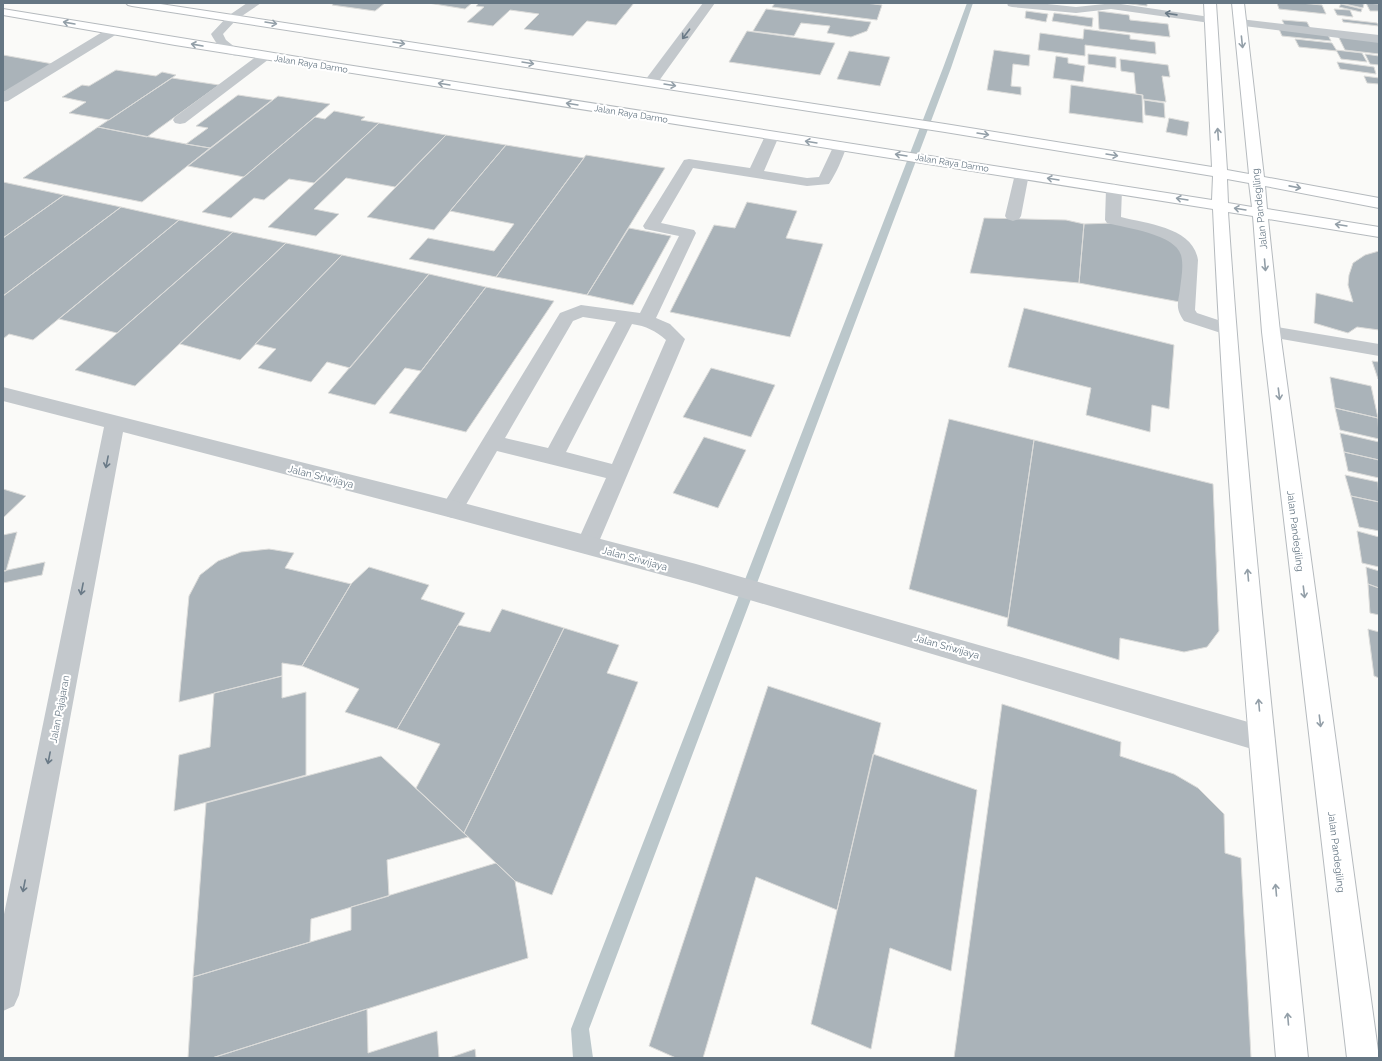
<svg xmlns="http://www.w3.org/2000/svg" width="1382" height="1061" viewBox="0 0 1382 1061" font-family="Raleway,sans-serif">
	<rect width="100%" height="100%" fill="#fafaf8"/>
	<g fill="none" stroke-linecap="round" stroke-linejoin="round">
		<path fill="#bbc7cb" fill-rule="evenodd" d="M967,3H973L951,68L589,1029L593,1058H573L571,1029L943,68Z"/>
	</g>
	<path fill="#aab3b9" stroke="#dcdcda" d="M326,3H385L375,11L332,5L333,4Z
		M428,3H472L465,9Z
		M479,3H634L616,25L587,21L573,36L524,29L539,14L510,10L493,26L467,22L484,7L476,6Z
		M775,3H865L882,5L877,20L772,7Z
		M1123,3H1147V6Z
		M1277,3H1300L1322,5L1326,14L1279,9Z
		M1340,3H1359L1364,4L1363,8Z
		M1366,3L1379,4V11H1370Z
		M1341,4L1362,9L1361,12L1339,7Z
		M766,9L871,22L867,31L851,37L827,33L830,26L801,23L794,36L753,31Z
		M1334,9L1350,10L1353,17L1337,15Z
		M1026,11L1048,14L1046,22L1025,18Z
		M1098,11L1129,15L1130,20L1168,24L1170,37L1099,29Z
		M1054,13L1093,18L1092,27L1052,21Z
		M1342,19L1377,23L1379,26L1343,22Z
		M1282,20L1307,22L1310,28L1285,26Z
		M1084,29L1130,35V39L1155,42L1156,54L1085,45V56L1038,50L1040,33L1083,39Z
		M1279,29L1328,35L1331,41L1282,36Z
		M747,31L835,43L820,75L729,62Z
		M1338,36L1379,41V54L1345,50Z
		M1295,39L1332,43L1337,51L1299,47Z
		M994,50L1030,55L1029,66L1013,64L1011,86L1021,87V95L987,90Z
		M1336,50L1362,53L1367,62L1341,59Z
		M849,51L890,57L880,86L837,79Z
		M1088,54L1116,57V68L1088,64Z
		M1365,54L1379,56V65L1370,64Z
		M3,55L53,64L3,93Z
		M1056,56L1068,58V63L1085,66L1083,82L1053,78Z
		M1120,59L1168,65L1170,77L1162,76L1166,102L1143,99V95L1136,94L1134,73L1121,71Z
		M1337,62L1374,67L1376,74L1340,69Z
		M116,70L156,76L162,72L176,75L109,120L69,113L86,102L62,97L82,85L89,86Z
		M1364,76L1379,78V84L1367,83Z
		M172,78L219,85L147,137L98,127Z
		M1071,85L1142,95L1143,123L1069,113Z
		M238,95L272,100L210,148L186,144L208,128L196,126Z
		M278,96L330,104L244,177L188,166Z
		M1144,100L1164,103L1165,118L1145,115Z
		M334,111L365,117L361,120L379,123L314,183L289,179L264,200L254,198L231,218L202,212L315,117L325,119Z
		M1169,118L1189,122L1187,136L1166,132Z
		M379,123L446,135L395,187L346,178L314,209L339,214L316,236L268,227Z
		M98,127L186,144L210,148L142,202L23,178Z
		M446,135L506,145L434,230L367,217Z
		M506,145L584,158L496,277L409,259L428,238L494,251L514,224L450,211Z
		M586,155L665,168L587,295L496,277Z
		M3,182L64,195L3,238Z
		M64,195L121,207L3,296V238Z
		M747,202L797,211L786,238L823,244L790,337L670,312L714,225L735,228Z
		M121,207L179,220L33,340L9,334L3,339V296Z
		M984,218L1066,220L1084,224L1079,283L970,273Z
		M179,220L233,232L117,333L59,319Z
		M1114,223L1156,231L1185,252V303L1079,283L1084,224Z
		M629,228L671,236L633,305L587,295Z
		M233,232L286,243L135,386L75,370Z
		M286,243L342,255L240,360L180,344Z
		M1379,251V330L1357,327L1348,333L1314,323L1316,293L1353,302L1348,285L1349,275L1353,263L1365,255Z
		M342,255L429,274L350,368L327,362L311,382L258,368L276,349L255,344Z
		M429,274L486,287L421,371L405,368L375,405L328,393Z
		M486,287L554,301L466,432L389,413Z
		M1024,308L1174,345L1169,409L1152,405L1150,432L1086,415L1091,388L1008,367Z
		M1372,361L1379,362V380L1378,379Z
		M711,368L775,385L751,437L683,417Z
		M1330,377L1371,386L1378,418L1335,408Z
		M1335,408L1378,418L1379,439L1340,430Z
		M949,419L1034,440L1008,618L909,589Z
		M1340,433L1379,442V460L1344,452Z
		M704,437L746,450L718,508L673,493Z
		M1034,440L1213,484L1219,631L1207,647L1184,652L1120,638L1119,660L1007,626Z
		M1344,452L1379,460V478L1348,471Z
		M1345,475L1378,482L1379,502L1351,496Z
		M3,489L26,496L3,518Z
		M1351,496L1379,502V531L1359,527Z
		M1357,531L1379,537V567L1362,563Z
		M17,532L6,571H3V535Z
		M269,549L294,553L285,568L351,584L302,666L282,663V676L179,702L189,596L200,575L218,561L241,552Z
		M45,562L42,575L3,583V571Z
		M369,567L429,585L421,599L465,613L397,729L345,712L359,689L302,666L351,584Z
		M1366,567L1379,571V588L1368,584Z
		M1368,584L1379,588V615L1370,613Z
		M502,609L564,628L464,833L416,788L440,744L397,729L458,625L490,632Z
		M564,628L619,645L607,673L638,682L552,895L515,881L464,833Z
		M1368,629L1379,632V678L1374,676Z
		M282,676V698L306,692V775L174,811L179,755L210,747L214,693Z
		M768,686L881,723L837,910L756,877L703,1058H676L649,1046Z
		M1002,704L1121,742L1120,756L1174,774L1198,788L1224,814L1225,853L1241,858L1251,1058H954Z
		M873,754L977,790L951,971L890,948L871,1049L811,1024Z
		M381,756L468,837L387,860L389,896L311,919L310,942L193,977L206,803Z
		M496,863L515,881L528,958L212,1058H188L193,977L351,930V907Z
		M367,1009L368,1053L437,1031L439,1058H212Z
		M475,1049L476,1058H449Z"/>
	<g fill="none" stroke-linecap="round" stroke-linejoin="round">
		<defs>
			<path id="primary" d="M126,3H154L945,124L1212,167L1204,3H1216L1227,170L1249,174L1232,3H1244L1264,177L1379,198V208L1265,186L1267,209L1379,227V237L1268,219L1280,332L1379,1058H1347L1262,332L1253,216L1228,212C1247,495 1279,776 1308,1058H1276C1252,775 1226,493 1213,209L175,45L3,15V9L347,65L1212,200L1213,176L945,132L132,6L128,5ZM1227,179L1249,183L1252,207L1228,203Z"/>
		</defs>
		<use href="#primary" stroke="#b5babe" stroke-width="2"/>
		<path fill="#c3c8cc" fill-rule="evenodd" d="M1007,3H1038L1076,7L1114,3L1210,17L1214,18L1216,20L1214,22L1210,23L1111,9L1076,13L1012,7L1008,6Z
			M113,27L117,28L119,31L117,34L8,101L3,102V92L109,28Z
			M265,52L269,53L271,56L269,59L185,123L180,124L175,123L173,120L175,117L261,53Z
			M772,132L777,133L779,136L764,171L807,178L819,177L835,143L840,142L845,143L847,146C842,159 837,172 829,184L807,186L693,168L661,223L694,230L696,233L656,318L670,324L685,339L595,551L587,554L579,551L576,545L606,478L497,451L460,515L452,518L444,515L441,509L444,503L560,313L581,305L640,313L679,236L645,229L643,226L684,160L689,159L750,168L765,136L767,133ZM583,317L616,322L548,448L505,438L573,321ZM632,324C646,326 656,331 666,340L612,464L566,452Z
			M1022,170L1027,171L1029,174L1021,216L1019,219L1013,221L1007,219L1005,216L1015,174L1017,171Z
			M1114,184L1119,186L1122,189L1121,217C1147,224 1193,227 1198,260L1195,310L1197,313L1233,325L1236,329L1233,333L1227,335L1184,321C1175,308 1178,304 1180,289C1181,279 1184,266 1181,255C1175,234 1126,228 1107,223L1105,220L1106,189L1109,186Z"/>
		<path fill="#c3c8cc" fill-rule="evenodd" d="M1240,19L1379,35V43L1236,25L1234,23L1236,21Z
			M1271,326L1379,344V356L1265,336L1262,332L1265,328Z"/>
		<path fill="#c3c8cc" fill-rule="evenodd" d="M247,3H261L236,20L223,34L226,40L241,52L239,55C227,58 216,44 211,34L228,16Z
			M703,3H715L656,85H646L645,82L646,79Z
			M3,387L452,500L696,564L1262,726L1271,730L1275,739L1271,748L1262,752L696,584L452,518L123,432L19,995L14,1006L3,1011V919L104,427L3,401Z"/>
		<use href="#primary" fill="#fff" fill-rule="evenodd"/>
	</g>
	<defs><path id="oneway-shaft" d="M-6 0H5M1.5-3L5.5 0L1.5 3" fill="none" stroke-width="1.6" stroke-linecap="round" stroke-linejoin="round"/></defs>
	<g stroke="#6a7a87">
		<use href="#oneway-shaft" transform="translate(1171 14) rotate(-172)"/>
		<use href="#oneway-shaft" transform="translate(686 34) rotate(127)"/>
		<use href="#oneway-shaft" transform="translate(107 462) rotate(101)"/>
		<use href="#oneway-shaft" transform="translate(82 589) rotate(101)"/>
		<use href="#oneway-shaft" transform="translate(49 758) rotate(101)"/>
		<use href="#oneway-shaft" transform="translate(24 886) rotate(101)"/>
	</g>
	<g stroke="#939fa8">
		<use href="#oneway-shaft" transform="translate(69 23) rotate(-170)"/>
		<use href="#oneway-shaft" transform="translate(271 23) rotate(9)"/>
		<use href="#oneway-shaft" transform="translate(1242 42) rotate(84)"/>
		<use href="#oneway-shaft" transform="translate(399 43) rotate(9)"/>
		<use href="#oneway-shaft" transform="translate(197 45) rotate(-170)"/>
		<use href="#oneway-shaft" transform="translate(528 63) rotate(9)"/>
		<use href="#oneway-shaft" transform="translate(444 84) rotate(-171)"/>
		<use href="#oneway-shaft" transform="translate(670 85) rotate(9)"/>
		<use href="#oneway-shaft" transform="translate(572 104) rotate(-171)"/>
		<use href="#oneway-shaft" transform="translate(983 134) rotate(9)"/>
		<use href="#oneway-shaft" transform="translate(1218 134) rotate(-94)"/>
		<use href="#oneway-shaft" transform="translate(811 142) rotate(-171)"/>
		<use href="#oneway-shaft" transform="translate(901 155) rotate(-171)"/>
		<use href="#oneway-shaft" transform="translate(1112 155) rotate(9)"/>
		<use href="#oneway-shaft" transform="translate(1053 179) rotate(-171)"/>
		<use href="#oneway-shaft" transform="translate(1295 187) rotate(11)"/>
		<use href="#oneway-shaft" transform="translate(1182 199) rotate(-171)"/>
		<use href="#oneway-shaft" transform="translate(1240 209) rotate(-171)"/>
		<use href="#oneway-shaft" transform="translate(1341 225) rotate(-171)"/>
		<use href="#oneway-shaft" transform="translate(1265 265) rotate(85)"/>
		<use href="#oneway-shaft" transform="translate(1279 394) rotate(83)"/>
		<use href="#oneway-shaft" transform="translate(1248 575) rotate(-95)"/>
		<use href="#oneway-shaft" transform="translate(1304 592) rotate(83)"/>
		<use href="#oneway-shaft" transform="translate(1259 705) rotate(-95)"/>
		<use href="#oneway-shaft" transform="translate(1320 721) rotate(83)"/>
		<use href="#oneway-shaft" transform="translate(1276 890) rotate(-95)"/>
		<use href="#oneway-shaft" transform="translate(1288 1019) rotate(-95)"/>
	</g>
	<g text-anchor="middle" stroke-width="4" stroke-linejoin="round" paint-order="stroke">
		<g font-size="9" fill="#657683" stroke="#fff">
			<text transform="translate(311 64) rotate(9)" y="3">Jalan Raya Darmo</text>
			<text transform="translate(631 114) rotate(9)" y="3">Jalan Raya Darmo</text>
			<text transform="translate(952 163) rotate(9)" y="3">Jalan Raya Darmo</text>
		</g>
		<g font-size="10" fill="#657683" stroke="#fff">
			<text transform="translate(1259 209) rotate(-96)" y="4">Jalan Pandegiling</text>
			<text transform="translate(321 476) rotate(14)" y="4">Jalan Sriwijaya</text>
			<text transform="translate(1296 531) rotate(83)" y="4">Jalan Pandegiling</text>
			<text transform="translate(635 558) rotate(15)" y="4">Jalan Sriwijaya</text>
			<text transform="translate(947 646) rotate(16)" y="4">Jalan Sriwijaya</text>
			<text transform="translate(59 709) rotate(-79)" y="4">Jalan Pajajaran</text>
			<text transform="translate(1337 852) rotate(83)" y="4">Jalan Pandegiling</text>
		</g>
	</g>
	<rect width="1382" height="1061" fill="none" stroke="#657683" stroke-width="8"/>
</svg>
